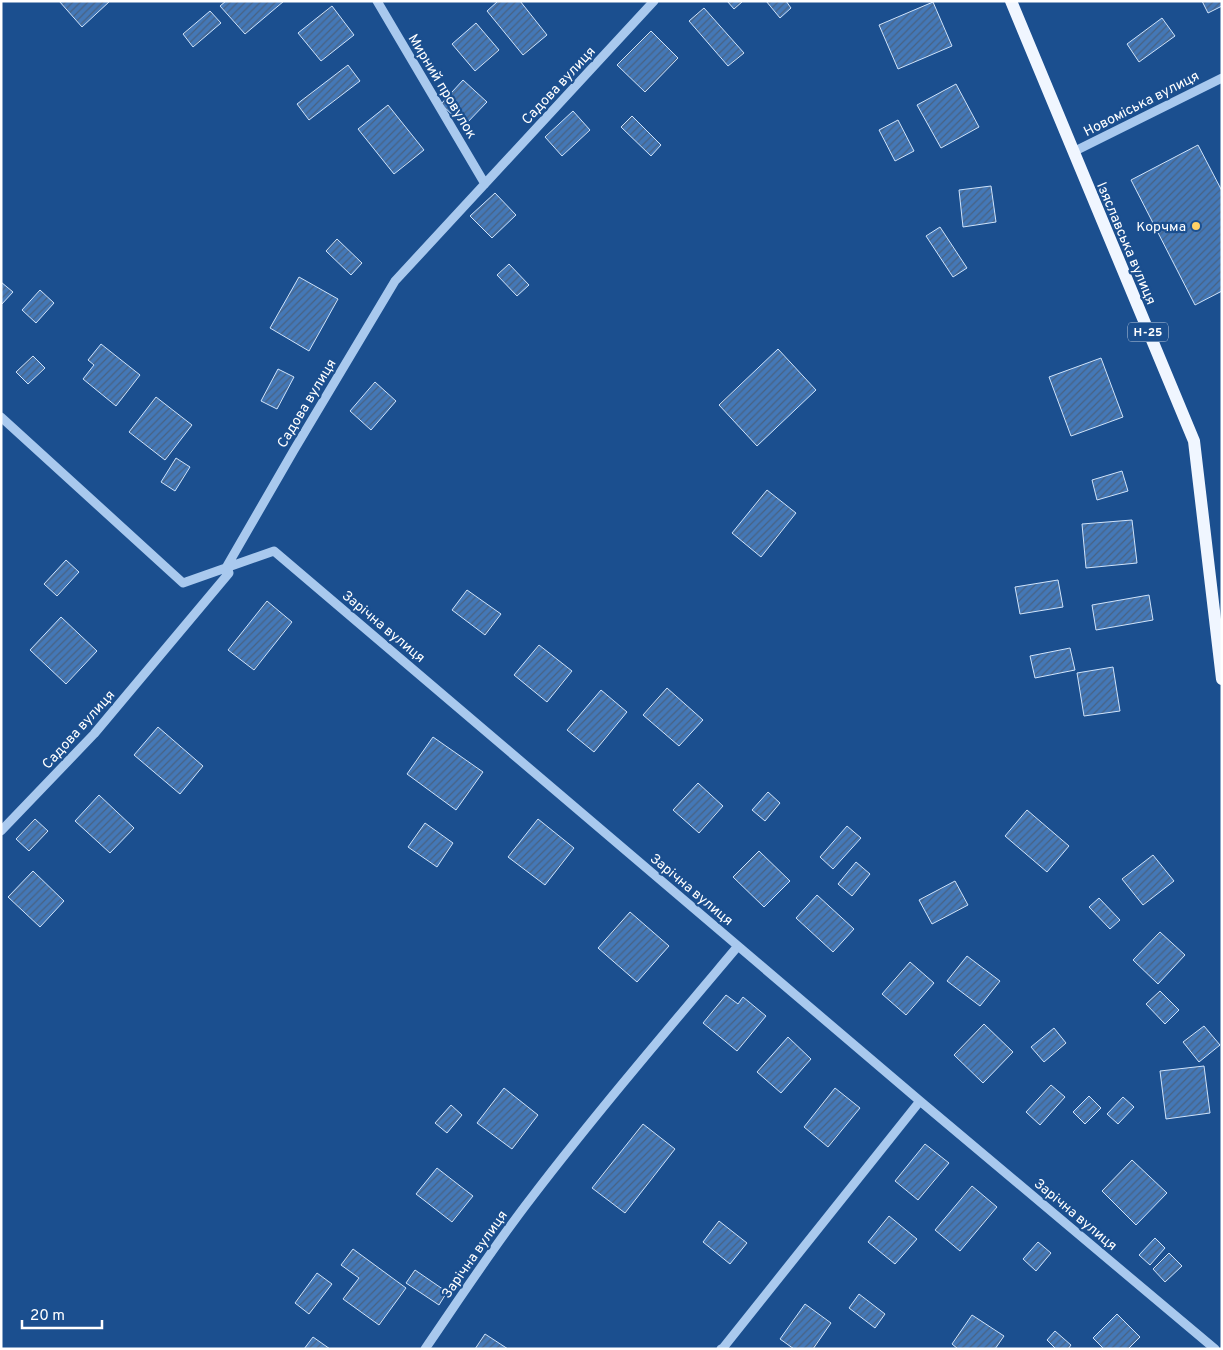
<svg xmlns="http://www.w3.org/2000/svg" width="1223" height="1350" viewBox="0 0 1223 1350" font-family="Overpass,sans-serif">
	<defs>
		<pattern id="building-hatch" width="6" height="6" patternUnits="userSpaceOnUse" patternTransform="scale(1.25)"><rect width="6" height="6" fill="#4478b7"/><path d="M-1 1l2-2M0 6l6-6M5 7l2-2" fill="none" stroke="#486282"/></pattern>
	</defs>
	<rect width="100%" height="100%" fill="#1b4f8f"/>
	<path fill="url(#building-hatch)" stroke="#cfe3fa" d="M59,1H110L82,27Z
		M226,1H284L245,34L220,6Z
		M498,1H520L547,35L523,55L487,11Z
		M727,1H743L734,9Z
		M766,1H786L791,8L780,18Z
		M1202,1H1222V6L1208,13Z
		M933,2L952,46L898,69L879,25Z
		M332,6L354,35L321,61L298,33Z
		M704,8L744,53L728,66L689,21Z
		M210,11L221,23L193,47L183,34Z
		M1162,18L1175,36L1139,62L1127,44Z
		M476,23L499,50L475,71L452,44Z
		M651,31L678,58L645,92L617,65Z
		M348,65L360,81L309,120L297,104Z
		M463,80L487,102L464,126L441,104Z
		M956,84L979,127L941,148L917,105Z
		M388,105L424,150L394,174L358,129Z
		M573,111L590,130L562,156L545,137Z
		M632,116L661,145L651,156L621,127Z
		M898,120L914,151L895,161L879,130Z
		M1198,145L1222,191V291L1195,305L1131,180Z
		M991,186L996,222L963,227L959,190Z
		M495,193L516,215L492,238L470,216Z
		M940,227L967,268L953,277L926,236Z
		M337,239L362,263L351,275L326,251Z
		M509,264L529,285L517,296L497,275Z
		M299,277L338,299L309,351L270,328Z
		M1,282L13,292L1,305Z
		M40,290L54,303L36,323L22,310Z
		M101,344L140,375L116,406L83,379L94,365L88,360Z
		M778,349L816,390L757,446L719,405Z
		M33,356L45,368L28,384L16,372Z
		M1101,358L1123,417L1071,436L1049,377Z
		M278,369L294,377L277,409L261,401Z
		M375,382L396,401L371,430L350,411Z
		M156,397L192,425L165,460L129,432Z
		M176,458L190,467L175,491L161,482Z
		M1122,471L1128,491L1097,500L1092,480Z
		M767,490L796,513L761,557L732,533Z
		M1132,520L1137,563L1086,568L1082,524Z
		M66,560L79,572L57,596L44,584Z
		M1058,580L1063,607L1020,614L1015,587Z
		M467,590L501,614L485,635L452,610Z
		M1149,595L1153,620L1096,630L1092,605Z
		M267,601L292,622L254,670L228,650Z
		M61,617L97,651L66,684L30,650Z
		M539,645L572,671L547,702L514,675Z
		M1070,648L1075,670L1035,678L1030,656Z
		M1113,667L1120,711L1084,716L1077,673Z
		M667,688L703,720L679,746L643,715Z
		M601,690L627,712L594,752L567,730Z
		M158,727L203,766L180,794L134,755Z
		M433,737L483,772L456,810L407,774Z
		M698,783L723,806L699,833L673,810Z
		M768,792L780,803L765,821L752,810Z
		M99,795L134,828L110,853L75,821Z
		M1027,810L1069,846L1047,872L1005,836Z
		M35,819L48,831L29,851L16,839Z
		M538,819L574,848L545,885L508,857Z
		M425,823L453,843L437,867L408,847Z
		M847,826L861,838L833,869L820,857Z
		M759,851L790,881L764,907L733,877Z
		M1153,855L1174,881L1143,905L1122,879Z
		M856,862L870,874L852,896L838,884Z
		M33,871L64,901L40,927L8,897Z
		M955,881L968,905L932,924L919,900Z
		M817,895L854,929L833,952L796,918Z
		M1099,898L1120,920L1110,929L1089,907Z
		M630,912L669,946L637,982L598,948Z
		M1160,932L1185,955L1158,984L1133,960Z
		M967,956L1000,981L980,1006L947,981Z
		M910,962L934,983L906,1015L882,994Z
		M1160,991L1179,1010L1165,1024L1146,1004Z
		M726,995L738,1004L743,997L766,1016L737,1051L703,1023Z
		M984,1024L1013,1052L983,1083L954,1055Z
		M1204,1026L1220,1045L1199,1062L1183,1042Z
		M1054,1028L1066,1043L1044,1062L1031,1047Z
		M788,1037L811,1059L781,1093L757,1072Z
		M1204,1066L1210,1113L1166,1119L1160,1071Z
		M1051,1085L1065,1097L1040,1125L1026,1112Z
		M504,1088L538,1115L512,1149L477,1123Z
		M835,1088L860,1108L828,1147L804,1127Z
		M1089,1096L1101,1108L1085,1124L1073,1112Z
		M1123,1097L1134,1107L1118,1124L1107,1114Z
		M451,1105L462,1115L447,1133L435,1123Z
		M643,1124L675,1149L625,1213L592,1188Z
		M925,1144L949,1163L918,1200L895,1181Z
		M1132,1160L1167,1193L1136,1225L1102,1191Z
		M437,1168L473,1196L452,1222L416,1194Z
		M972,1186L997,1207L960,1251L935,1230Z
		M889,1216L917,1239L895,1264L868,1242Z
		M719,1221L747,1243L730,1264L703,1242Z
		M1155,1238L1165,1248L1150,1265L1139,1255Z
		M1038,1242L1051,1253L1036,1271L1023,1259Z
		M353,1249L406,1288L379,1325L343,1299L359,1278L341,1265Z
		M1169,1253L1182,1266L1165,1282L1153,1269Z
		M415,1270L447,1292L439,1305L406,1283Z
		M317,1273L332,1284L309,1314L295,1303Z
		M859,1294L885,1314L875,1328L849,1308Z
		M805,1304L831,1323L813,1349H794L780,1339Z
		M1117,1314L1140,1337L1128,1349H1104L1093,1338Z
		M972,1315L1004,1336L995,1349H958L952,1344Z
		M1055,1331L1071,1345L1068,1349H1056L1047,1340Z
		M485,1334L508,1349H475Z
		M313,1337L330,1349H304Z"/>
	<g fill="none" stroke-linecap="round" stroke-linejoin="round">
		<path stroke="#a9c9ee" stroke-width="9" d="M377,1L485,184
			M1073,152L1222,78
			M1,417L183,583L274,551L920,1101L1215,1349
			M1,831L94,734L229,573L227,566L294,450L395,281L654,1
			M425,1349C460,1298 494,1246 532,1197C598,1111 668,1029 738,946
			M721,1349L723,1348L920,1101"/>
		<path stroke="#f0f6ff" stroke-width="12" d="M1011,1L1194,441L1222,679"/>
	</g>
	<circle fill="#ffd166" stroke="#1b4f8f" stroke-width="2" cx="1196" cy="226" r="5"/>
	<g text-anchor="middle" stroke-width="4.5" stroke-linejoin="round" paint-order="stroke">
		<rect fill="#1b4f8f" stroke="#bbcadd" stroke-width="1" x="1128" y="322.5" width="40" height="19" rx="4"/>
		<g font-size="12" font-weight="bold" fill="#fff">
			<text x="1148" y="336">Н-25</text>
		</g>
		<g font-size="14" fill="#fff" stroke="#1b4f8f">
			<text transform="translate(558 85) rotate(-47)" y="5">Садова вулиця</text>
			<text transform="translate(443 86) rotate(59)" y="5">Мирний провулок</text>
			<text transform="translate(1141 103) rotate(-27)" y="5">Новоміська вулиця</text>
			<text transform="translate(1127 243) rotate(67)" y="5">Ізяславська вулиця</text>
			<text transform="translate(306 403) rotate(-59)" y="5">Садова вулиця</text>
			<text transform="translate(384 626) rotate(40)" y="5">Зарічна вулиця</text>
			<text transform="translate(78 729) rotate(-48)" y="5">Садова вулиця</text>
			<text transform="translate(692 889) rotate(40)" y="5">Зарічна вулиця</text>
			<text transform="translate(1076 1214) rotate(40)" y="5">Зарічна вулиця</text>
			<text transform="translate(474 1254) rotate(-55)" y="5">Зарічна вулиця</text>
		</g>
		<g font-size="14" fill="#fff" stroke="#1b4f8f" text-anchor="end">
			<text x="1186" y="231">Корчма</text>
		</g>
	</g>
	<rect width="1223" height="1350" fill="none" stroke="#ffffff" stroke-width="5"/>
	<path d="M22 1320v8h80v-8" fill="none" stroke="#ffffff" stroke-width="2.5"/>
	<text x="30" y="1320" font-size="15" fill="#ffffff" stroke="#1b4f8f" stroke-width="4" paint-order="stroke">20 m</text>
</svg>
